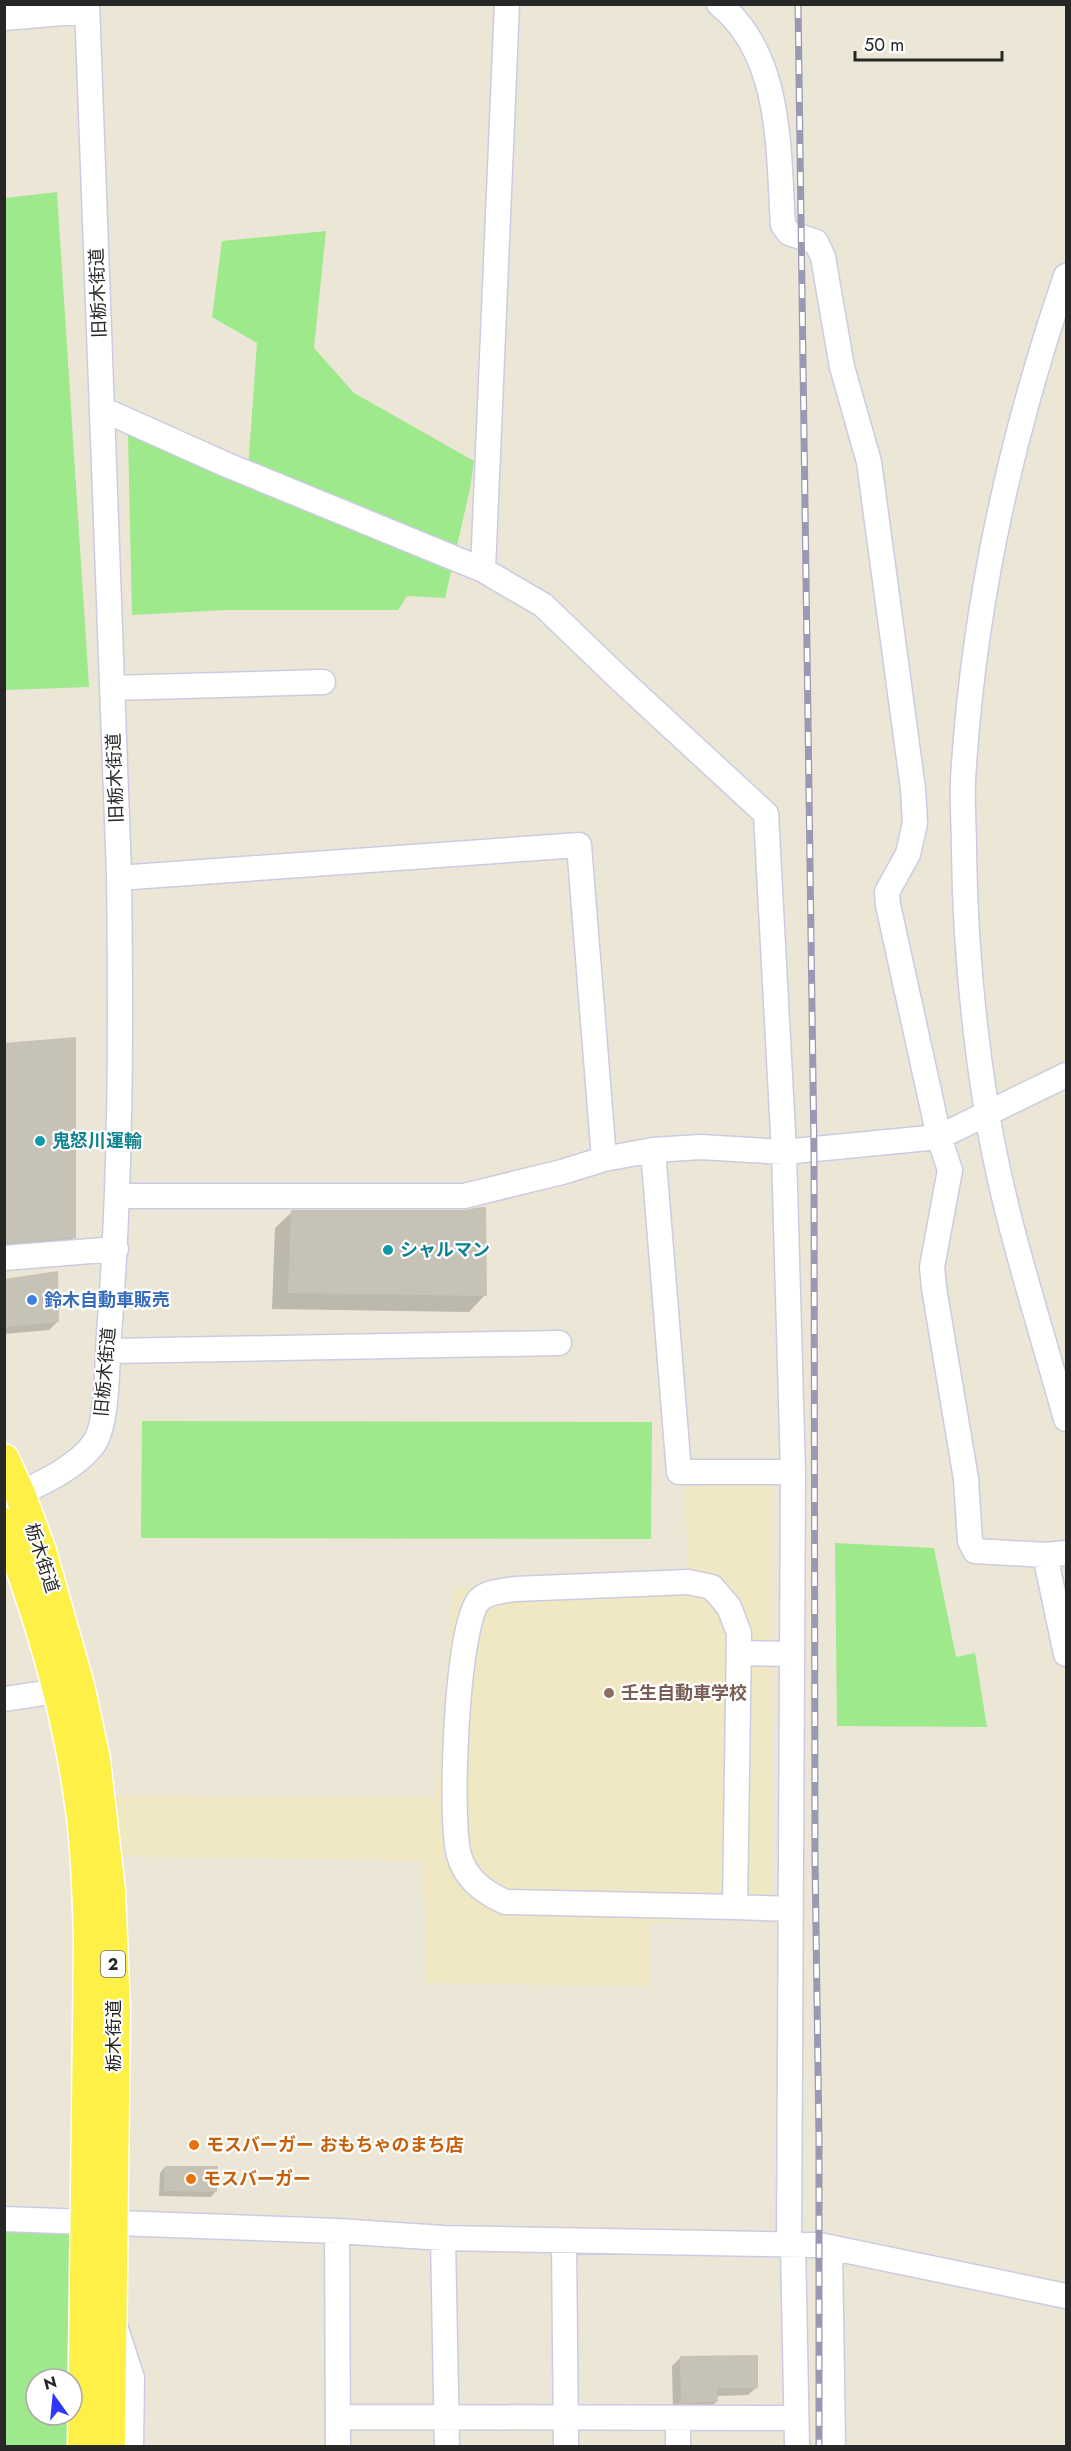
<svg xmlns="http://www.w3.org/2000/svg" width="1071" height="2451" viewBox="0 0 1071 2451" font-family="Jost,'Noto Sans JP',sans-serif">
	<rect width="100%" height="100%" fill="#ece6d6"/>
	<path fill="#f0e8c2" d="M772,1472V1910L650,1924V1986L426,1983L424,1860L117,1856L111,1796L436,1798L454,1589L688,1573L685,1488Z"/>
	<path fill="#9de98b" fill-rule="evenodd" d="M57,192L89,687L5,690V198Z
		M326,231L314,348L354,393L474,461L470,489L445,598L407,596L398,610H226L132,615L128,435L248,470L257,343L212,317L222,241Z
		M142,1421L652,1422L651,1539L141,1538Z
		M835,1543L934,1548L956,1657L975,1653L987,1727L837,1726Z
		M4,2217L86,2223L74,2446H5ZM36,2379H72V2415H36Z"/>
	<path fill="#0003" d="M4,1045L74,1237L66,1246L4,1251Z
		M292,1212L485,1295L469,1312L272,1309L275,1228Z
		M4,1280L58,1321L49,1330L4,1334Z
		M165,2167L216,2191L211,2197L159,2196L160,2173Z
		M681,2357L757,2387L748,2395L716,2396V2402L708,2410L673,2411L672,2366Z"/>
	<path fill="#c6c2b6" d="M76,1037V1238L4,1244V1043Z
		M481,1207H486L487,1296L288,1293L291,1210H464Z
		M58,1271L59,1322L4,1327V1279Z
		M165,2166H218L217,2192L164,2191Z
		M758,2355V2388H717L718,2402L681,2403L680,2356Z"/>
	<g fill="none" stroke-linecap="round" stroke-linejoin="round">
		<defs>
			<path id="minor" d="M719,4C783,55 778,152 783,225L789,233L816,242L823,257L842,367L869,462L913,789L915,823L908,854L887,892L888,905L939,1137L950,1170L932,1267L934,1288L966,1479L970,1541L975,1551L1045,1555L1066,1553
				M4,18L87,11
				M1066,276C1010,439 973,608 963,780C962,803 964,827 964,850C965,939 973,1026 987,1113C1004,1217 1038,1318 1066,1419
				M102,409L227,465L483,570L543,605L621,680L766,814L784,1152L793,1472L789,2244
				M483,570L507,4
				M112,688L323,682
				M119,874L132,877L579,845L604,1159
				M653,1150L679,1472H793
				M118,1196H464L562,1172L604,1159L653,1150L701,1147L784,1152L939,1137L1066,1075
				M4,1258L116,1249
				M108,1351L559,1343
				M4,1501C33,1487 77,1469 95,1442C108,1420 107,1361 109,1334C121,1181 121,1028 119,874L87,4
				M1045,1555L1066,1654
				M688,1582L712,1587L729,1607L739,1633L735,1907L505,1902C484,1892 466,1880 459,1855C449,1821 456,1622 480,1599C490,1591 503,1591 515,1589Z
				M739,1653L792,1654
				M4,1699L58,1691
				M735,1907L791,1909
				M4,2219L337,2231L443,2238L819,2245L1066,2296
				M337,2231L338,2446
				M443,2238L447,2446
				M564,2241L566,2446
				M793,2245L797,2446
				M830,2247L833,2446
				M116,2329L132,2378L131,2446
				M338,2417L796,2418
				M678,2418V2446"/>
			<path id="major" d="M4,1459L20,1494L41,1551L79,1685L95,1760L110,1890L115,2011L110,2446
				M4,1523C41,1618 70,1718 82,1818C87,1859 88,1900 89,1941L83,2446"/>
		</defs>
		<use href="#minor" stroke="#cbcce2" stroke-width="27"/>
		<use href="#major" stroke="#fff" stroke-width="33"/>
		<use href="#minor" stroke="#fff" stroke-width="24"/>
		<use href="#major" stroke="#fff048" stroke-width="30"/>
		<defs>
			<path id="rail" d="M798,4L814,1151L815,1858L819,2138V2446"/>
		</defs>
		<use href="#rail" stroke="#9999b4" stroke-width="7"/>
		<use href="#rail" stroke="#fff" stroke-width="4.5" stroke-dasharray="14" stroke-linecap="butt"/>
	</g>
	<g fill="#0f9aa8" stroke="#fff" stroke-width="2">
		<circle cx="40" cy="1141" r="6"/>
		<circle cx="388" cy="1250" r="6"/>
	</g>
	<circle fill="#3f7fe0" stroke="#fff" stroke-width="2" cx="32" cy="1300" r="6"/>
	<circle fill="#8d6e63" stroke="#fff" stroke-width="2" cx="609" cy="1693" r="6"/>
	<g fill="#e8710a" stroke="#fff" stroke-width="2">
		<circle cx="194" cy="2145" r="6"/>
		<circle cx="191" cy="2179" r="6"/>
	</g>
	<g text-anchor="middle" stroke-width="4.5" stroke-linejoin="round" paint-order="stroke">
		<rect fill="#fff" stroke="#686868" stroke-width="1.5" x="101" y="1951" width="24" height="26" rx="4.5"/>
		<g font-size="16" font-weight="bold" fill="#272727">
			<text x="113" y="1970">2</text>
		</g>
		<g font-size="18" fill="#272727" stroke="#fff">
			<text transform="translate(98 293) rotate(-92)" y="6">旧栃木街道</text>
			<text transform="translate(115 778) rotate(-92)" y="6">旧栃木街道</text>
			<text transform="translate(105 1372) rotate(-85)" y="6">旧栃木街道</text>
			<text transform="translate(42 1558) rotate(72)" y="6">栃木街道</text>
			<text transform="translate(114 2036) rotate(-90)" y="6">栃木街道</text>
		</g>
		<g font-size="18" font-weight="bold" fill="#0d838f" stroke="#fff" text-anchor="start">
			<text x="52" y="1147">鬼怒川運輸</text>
			<text x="400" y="1256">シャルマン</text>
		</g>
		<g font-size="18" font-weight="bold" fill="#366cbe" stroke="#fff" text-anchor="start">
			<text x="44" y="1306">鈴木自動車販売</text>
		</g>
		<g font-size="18" font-weight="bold" fill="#785e54" stroke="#fff" text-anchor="start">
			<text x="621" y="1699">壬生自動車学校</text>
		</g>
		<g font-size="18" font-weight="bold" fill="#c56008" stroke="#fff" text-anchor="start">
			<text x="206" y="2151">モスバーガー おもちゃのまち店</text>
			<text x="203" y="2185">モスバーガー</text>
		</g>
	</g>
	<rect width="1071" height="2451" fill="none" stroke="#272727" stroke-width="12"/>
	<g transform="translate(54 2397) rotate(345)"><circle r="28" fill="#ffffff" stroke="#a9a9a9" stroke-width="1.5"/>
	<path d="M0-4.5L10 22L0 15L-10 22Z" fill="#3037ff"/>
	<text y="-9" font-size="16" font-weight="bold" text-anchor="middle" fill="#272727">N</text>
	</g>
	<path d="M855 51v9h147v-9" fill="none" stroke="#272727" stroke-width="3"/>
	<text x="864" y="51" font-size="18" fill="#272727" stroke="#ffffff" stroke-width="4.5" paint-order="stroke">50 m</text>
</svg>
